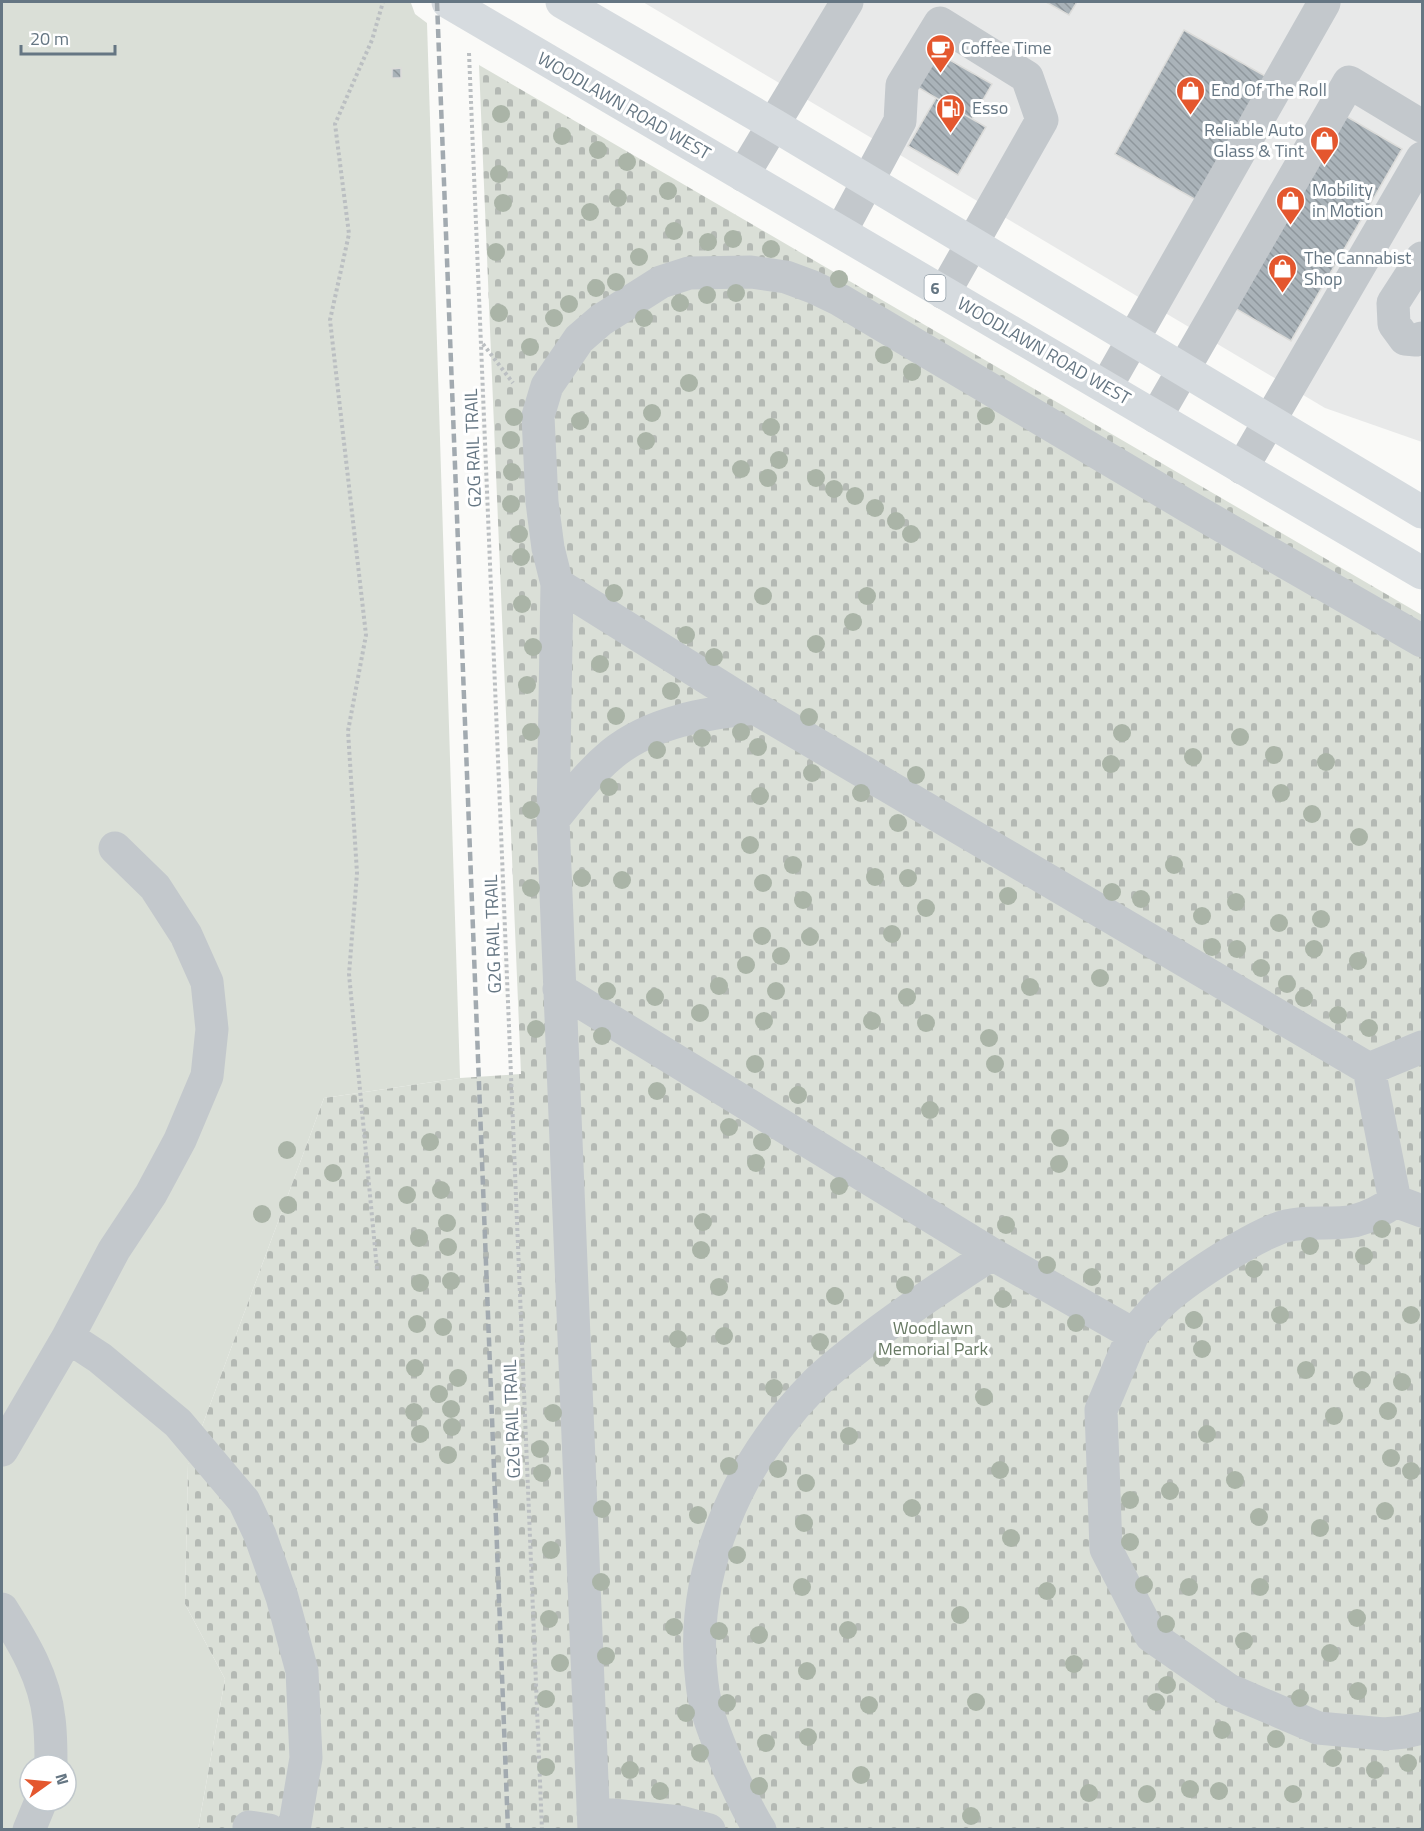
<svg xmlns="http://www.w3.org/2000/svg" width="1424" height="1831" viewBox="0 0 1424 1831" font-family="'Titillium Web',sans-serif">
	<defs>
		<pattern id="cemetery-stones" width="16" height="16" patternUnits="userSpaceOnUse" patternTransform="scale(1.5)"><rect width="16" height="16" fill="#dadfd7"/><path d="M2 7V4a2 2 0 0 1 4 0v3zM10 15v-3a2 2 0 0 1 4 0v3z" fill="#b4b9b4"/></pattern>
		<pattern id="building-back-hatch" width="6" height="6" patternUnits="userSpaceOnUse" patternTransform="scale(1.5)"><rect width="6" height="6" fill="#aab3b9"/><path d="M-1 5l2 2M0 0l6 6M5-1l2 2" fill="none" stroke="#8e969c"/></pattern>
	</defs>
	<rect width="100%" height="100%" fill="#fafaf8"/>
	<path fill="#e8e9e9" d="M643,2H1422V442L1325,408Z"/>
	<path fill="#dadfd7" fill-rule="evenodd" d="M2,2H408L411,3L415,14L427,23L460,1078L324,1098L188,1464L185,1604L225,1679L198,1829L2,1830ZM30,1765H66V1801H30Z"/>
	<path fill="url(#cemetery-stones)" d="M479,65L1422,615V1829H198L225,1679L185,1604L188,1464L324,1098L460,1078L521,1074Z"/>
	<path fill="url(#building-back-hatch)" stroke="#dcdcda" stroke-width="1.5" d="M1046,2H1077L1069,15Z
		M1184,30L1265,76L1196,200L1115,154Z
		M934,51L992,84L972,119L914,85Z
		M401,68V78H392V69Z
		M936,98L986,127L958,175L908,146Z
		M1344,115L1402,149L1291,341L1233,307Z"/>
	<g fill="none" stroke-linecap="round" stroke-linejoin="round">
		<path stroke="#bbbfc2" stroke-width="4" stroke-dasharray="3 3" stroke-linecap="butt" d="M469,53L542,1830
			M483,344L513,383
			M377,1269L349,974L357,873L348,731L366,635L330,320L349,234L335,124L372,40L383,2"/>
		<path stroke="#c3c8cc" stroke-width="33" d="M743,175L847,2
			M841,231L900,121L902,85L940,23L1027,77L1042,120L944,293
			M1422,258L1393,303L1394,324L1405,339L1416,340L1422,338
			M1106,387L1324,3
			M1156,417L1349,82L1422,126
			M1242,468L1422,158
			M557,584L755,708L1369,1069L1395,1201L1422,1211
			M553,820C571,797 589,773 612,754C651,722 706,713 755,708
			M115,848L155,887L186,935L207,982L212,1029L207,1076L180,1140L151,1194L114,1250L68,1337L100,1358L178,1423L244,1501L260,1535L282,1597L302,1671L306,1758L294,1830
			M559,989L992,1254L1133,1334L1101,1410L1106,1549L1151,1636L1229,1690L1318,1728L1384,1734L1405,1732L1422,1728
			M1369,1069L1422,1047
			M1133,1334C1142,1324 1151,1313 1161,1303C1184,1281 1246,1241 1277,1229C1301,1219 1331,1226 1354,1221C1369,1217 1383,1210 1395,1201
			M2,1450L68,1337
			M2,1609C23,1642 45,1678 49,1719C51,1734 51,1750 51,1765
			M593,1813L680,1822L709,1830
			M249,1827L269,1830
			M29,1830L41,1801
			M594,1830L553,820L557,584L548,548L542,502L538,416L547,386L579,339L601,320L661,282L689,273L751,272L786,277L813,287L840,300L1189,507L1422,641
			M760,1830C747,1810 739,1790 729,1769C718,1741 705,1713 702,1683C688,1573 737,1464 813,1386C827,1371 845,1358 861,1345C903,1312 947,1283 992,1254"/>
		<path stroke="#d6dbdf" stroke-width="33" d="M448,2L1422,573
			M562,2L774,125L1422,512"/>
		<path stroke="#a2aab0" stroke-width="4.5" stroke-dasharray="9 4.5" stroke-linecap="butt" d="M437,2L508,1830"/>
	</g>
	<g fill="#aab4a7">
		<circle cx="501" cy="114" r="9"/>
		<circle cx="562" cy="136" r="9"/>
		<circle cx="598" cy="150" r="9"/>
		<circle cx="627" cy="162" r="9"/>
		<circle cx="499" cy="174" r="9"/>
		<circle cx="668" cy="191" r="9"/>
		<circle cx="618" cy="198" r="9"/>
		<circle cx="503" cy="203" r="9"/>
		<circle cx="590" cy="212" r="9"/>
		<circle cx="674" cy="231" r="9"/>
		<circle cx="733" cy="239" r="9"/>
		<circle cx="708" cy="242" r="9"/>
		<circle cx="771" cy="249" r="9"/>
		<circle cx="496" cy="252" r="9"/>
		<circle cx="639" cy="257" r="9"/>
		<circle cx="839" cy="279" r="9"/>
		<circle cx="616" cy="282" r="9"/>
		<circle cx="596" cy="288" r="9"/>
		<circle cx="736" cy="293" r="9"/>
		<circle cx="707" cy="295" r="9"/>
		<circle cx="680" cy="303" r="9"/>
		<circle cx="569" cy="304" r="9"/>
		<circle cx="499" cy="313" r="9"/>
		<circle cx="554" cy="318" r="9"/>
		<circle cx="644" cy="318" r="9"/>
		<circle cx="530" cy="347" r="9"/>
		<circle cx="884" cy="355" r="9"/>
		<circle cx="912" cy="372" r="9"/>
		<circle cx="689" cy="383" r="9"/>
		<circle cx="652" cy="413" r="9"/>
		<circle cx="986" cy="416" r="9"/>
		<circle cx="514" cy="417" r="9"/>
		<circle cx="580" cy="421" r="9"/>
		<circle cx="771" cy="427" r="9"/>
		<circle cx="511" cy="440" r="9"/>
		<circle cx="646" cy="441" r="9"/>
		<circle cx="779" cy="460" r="9"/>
		<circle cx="741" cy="469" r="9"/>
		<circle cx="512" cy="472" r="9"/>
		<circle cx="768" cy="478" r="9"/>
		<circle cx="816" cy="478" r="9"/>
		<circle cx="834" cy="489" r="9"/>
		<circle cx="855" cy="496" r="9"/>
		<circle cx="511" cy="504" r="9"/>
		<circle cx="875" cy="508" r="9"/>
		<circle cx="896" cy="521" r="9"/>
		<circle cx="519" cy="534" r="9"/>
		<circle cx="911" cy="534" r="9"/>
		<circle cx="521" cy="557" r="9"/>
		<circle cx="614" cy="593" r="9"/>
		<circle cx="763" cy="596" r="9"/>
		<circle cx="867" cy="596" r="9"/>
		<circle cx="522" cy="604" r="9"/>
		<circle cx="853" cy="622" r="9"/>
		<circle cx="686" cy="635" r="9"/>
		<circle cx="816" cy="644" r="9"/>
		<circle cx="533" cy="647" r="9"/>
		<circle cx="714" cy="657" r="9"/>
		<circle cx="600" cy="664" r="9"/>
		<circle cx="527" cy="685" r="9"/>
		<circle cx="671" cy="691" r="9"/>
		<circle cx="616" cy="716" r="9"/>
		<circle cx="809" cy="717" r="9"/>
		<circle cx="531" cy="732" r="9"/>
		<circle cx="741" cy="732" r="9"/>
		<circle cx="1122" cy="733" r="9"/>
		<circle cx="1240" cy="737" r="9"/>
		<circle cx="702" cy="738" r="9"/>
		<circle cx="758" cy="747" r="9"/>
		<circle cx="657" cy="750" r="9"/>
		<circle cx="1274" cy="755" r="9"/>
		<circle cx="1193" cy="757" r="9"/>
		<circle cx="1326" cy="762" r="9"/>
		<circle cx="1111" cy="764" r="9"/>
		<circle cx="812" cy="773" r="9"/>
		<circle cx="916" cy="775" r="9"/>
		<circle cx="609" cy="787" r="9"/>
		<circle cx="861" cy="793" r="9"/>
		<circle cx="1281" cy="793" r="9"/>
		<circle cx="760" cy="796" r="9"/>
		<circle cx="531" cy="810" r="9"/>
		<circle cx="1312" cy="814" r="9"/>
		<circle cx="898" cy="823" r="9"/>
		<circle cx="1359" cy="837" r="9"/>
		<circle cx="750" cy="845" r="9"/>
		<circle cx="793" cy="865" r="9"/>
		<circle cx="1174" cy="865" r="9"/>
		<circle cx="875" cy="877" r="9"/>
		<circle cx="582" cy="878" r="9"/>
		<circle cx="908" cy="878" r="9"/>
		<circle cx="622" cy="880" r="9"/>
		<circle cx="763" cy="883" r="9"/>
		<circle cx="531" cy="888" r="9"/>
		<circle cx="1112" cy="892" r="9"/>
		<circle cx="1008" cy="896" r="9"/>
		<circle cx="1141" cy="899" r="9"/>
		<circle cx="803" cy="900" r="9"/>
		<circle cx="1236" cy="902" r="9"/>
		<circle cx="926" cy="908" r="9"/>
		<circle cx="1202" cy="916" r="9"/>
		<circle cx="1321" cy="919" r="9"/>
		<circle cx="1279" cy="923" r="9"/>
		<circle cx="892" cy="934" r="9"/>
		<circle cx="762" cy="936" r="9"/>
		<circle cx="810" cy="937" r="9"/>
		<circle cx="1212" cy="947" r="9"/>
		<circle cx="1237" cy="949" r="9"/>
		<circle cx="1314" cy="949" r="9"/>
		<circle cx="781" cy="956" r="9"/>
		<circle cx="1358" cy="961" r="9"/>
		<circle cx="746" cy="965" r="9"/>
		<circle cx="1261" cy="968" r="9"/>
		<circle cx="1100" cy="978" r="9"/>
		<circle cx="1287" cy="984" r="9"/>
		<circle cx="719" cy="986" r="9"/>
		<circle cx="1030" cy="987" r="9"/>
		<circle cx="607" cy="991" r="9"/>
		<circle cx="776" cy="991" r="9"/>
		<circle cx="655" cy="997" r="9"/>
		<circle cx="907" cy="997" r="9"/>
		<circle cx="1304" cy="998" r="9"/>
		<circle cx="700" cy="1013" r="9"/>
		<circle cx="1338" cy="1015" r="9"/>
		<circle cx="764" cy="1021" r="9"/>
		<circle cx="872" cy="1021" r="9"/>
		<circle cx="926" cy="1023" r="9"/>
		<circle cx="1369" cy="1028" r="9"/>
		<circle cx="536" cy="1029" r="9"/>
		<circle cx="602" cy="1036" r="9"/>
		<circle cx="989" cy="1038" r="9"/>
		<circle cx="755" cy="1064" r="9"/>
		<circle cx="995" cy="1064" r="9"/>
		<circle cx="657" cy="1091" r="9"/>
		<circle cx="798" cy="1095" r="9"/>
		<circle cx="930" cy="1110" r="9"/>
		<circle cx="729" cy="1127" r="9"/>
		<circle cx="1060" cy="1138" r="9"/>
		<circle cx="430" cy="1142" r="9"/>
		<circle cx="762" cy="1142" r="9"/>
		<circle cx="287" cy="1150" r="9"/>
		<circle cx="756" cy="1163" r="9"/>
		<circle cx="1059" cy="1164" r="9"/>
		<circle cx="333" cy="1173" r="9"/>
		<circle cx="839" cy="1186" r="9"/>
		<circle cx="441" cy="1190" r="9"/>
		<circle cx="407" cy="1195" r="9"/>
		<circle cx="288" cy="1205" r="9"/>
		<circle cx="262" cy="1214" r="9"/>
		<circle cx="703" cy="1222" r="9"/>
		<circle cx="447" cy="1223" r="9"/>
		<circle cx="1006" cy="1225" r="9"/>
		<circle cx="1382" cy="1229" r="9"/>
		<circle cx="419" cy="1238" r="9"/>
		<circle cx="1310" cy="1246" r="9"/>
		<circle cx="448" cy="1247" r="9"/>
		<circle cx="701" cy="1250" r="9"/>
		<circle cx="1364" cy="1256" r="9"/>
		<circle cx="1047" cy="1265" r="9"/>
		<circle cx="1254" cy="1269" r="9"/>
		<circle cx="1092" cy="1277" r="9"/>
		<circle cx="451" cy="1281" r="9"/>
		<circle cx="420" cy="1283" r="9"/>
		<circle cx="905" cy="1285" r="9"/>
		<circle cx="719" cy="1287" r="9"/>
		<circle cx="835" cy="1296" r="9"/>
		<circle cx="1003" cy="1299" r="9"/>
		<circle cx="1280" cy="1315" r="9"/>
		<circle cx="1411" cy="1315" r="9"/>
		<circle cx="1194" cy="1320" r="9"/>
		<circle cx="1076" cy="1323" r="9"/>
		<circle cx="417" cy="1324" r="9"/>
		<circle cx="443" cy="1327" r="9"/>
		<circle cx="724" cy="1336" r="9"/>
		<circle cx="678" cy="1339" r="9"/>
		<circle cx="820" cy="1342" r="9"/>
		<circle cx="1202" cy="1349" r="9"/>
		<circle cx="882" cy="1357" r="9"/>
		<circle cx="415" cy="1368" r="9"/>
		<circle cx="1306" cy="1370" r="9"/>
		<circle cx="458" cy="1378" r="9"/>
		<circle cx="1362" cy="1380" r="9"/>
		<circle cx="1402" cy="1382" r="9"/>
		<circle cx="774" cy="1388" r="9"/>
		<circle cx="439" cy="1394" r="9"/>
		<circle cx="984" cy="1397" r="9"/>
		<circle cx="451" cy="1409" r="9"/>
		<circle cx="1388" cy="1411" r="9"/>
		<circle cx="414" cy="1412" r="9"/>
		<circle cx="553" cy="1413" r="9"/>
		<circle cx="1334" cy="1416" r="9"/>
		<circle cx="452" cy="1427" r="9"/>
		<circle cx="420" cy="1434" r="9"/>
		<circle cx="1207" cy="1434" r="9"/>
		<circle cx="849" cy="1436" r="9"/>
		<circle cx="540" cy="1449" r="9"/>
		<circle cx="448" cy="1455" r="9"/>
		<circle cx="1391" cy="1458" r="9"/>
		<circle cx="729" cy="1466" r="9"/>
		<circle cx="778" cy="1469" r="9"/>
		<circle cx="1000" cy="1470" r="9"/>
		<circle cx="1411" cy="1471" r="9"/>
		<circle cx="542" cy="1473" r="9"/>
		<circle cx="1235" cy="1480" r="9"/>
		<circle cx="806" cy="1483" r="9"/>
		<circle cx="1170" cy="1491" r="9"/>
		<circle cx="1130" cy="1500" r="9"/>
		<circle cx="912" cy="1508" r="9"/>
		<circle cx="602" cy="1509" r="9"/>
		<circle cx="1385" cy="1511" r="9"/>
		<circle cx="698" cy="1515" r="9"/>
		<circle cx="1259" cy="1517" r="9"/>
		<circle cx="804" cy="1523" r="9"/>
		<circle cx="1320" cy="1528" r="9"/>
		<circle cx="1011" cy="1538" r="9"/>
		<circle cx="1130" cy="1542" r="9"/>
		<circle cx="551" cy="1550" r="9"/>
		<circle cx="737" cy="1555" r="9"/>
		<circle cx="601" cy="1582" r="9"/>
		<circle cx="1144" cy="1585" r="9"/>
		<circle cx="802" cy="1587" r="9"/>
		<circle cx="1189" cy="1587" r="9"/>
		<circle cx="1260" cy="1587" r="9"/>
		<circle cx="1047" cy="1591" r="9"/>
		<circle cx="960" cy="1615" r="9"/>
		<circle cx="1357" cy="1618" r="9"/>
		<circle cx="549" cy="1619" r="9"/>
		<circle cx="1166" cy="1624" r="9"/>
		<circle cx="674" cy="1627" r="9"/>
		<circle cx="848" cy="1630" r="9"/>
		<circle cx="719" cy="1631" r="9"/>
		<circle cx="759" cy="1635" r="9"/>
		<circle cx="1244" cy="1641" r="9"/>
		<circle cx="1330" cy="1653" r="9"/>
		<circle cx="606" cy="1656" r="9"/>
		<circle cx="560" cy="1663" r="9"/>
		<circle cx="1074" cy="1664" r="9"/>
		<circle cx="807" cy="1671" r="9"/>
		<circle cx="1167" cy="1685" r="9"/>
		<circle cx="1358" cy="1691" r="9"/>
		<circle cx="1300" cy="1698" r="9"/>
		<circle cx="546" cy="1699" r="9"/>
		<circle cx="976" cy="1702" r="9"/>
		<circle cx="1156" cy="1702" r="9"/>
		<circle cx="727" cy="1703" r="9"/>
		<circle cx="869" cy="1705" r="9"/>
		<circle cx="686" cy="1713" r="9"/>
		<circle cx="1222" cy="1730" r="9"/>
		<circle cx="808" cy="1737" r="9"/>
		<circle cx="1276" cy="1739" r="9"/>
		<circle cx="766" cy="1743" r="9"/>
		<circle cx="700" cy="1753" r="9"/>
		<circle cx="1333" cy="1758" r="9"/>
		<circle cx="1408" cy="1763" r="9"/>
		<circle cx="546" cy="1767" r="9"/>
		<circle cx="630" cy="1770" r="9"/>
		<circle cx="1375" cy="1770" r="9"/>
		<circle cx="861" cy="1775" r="9"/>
		<circle cx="759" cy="1786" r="9"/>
		<circle cx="1190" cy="1789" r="9"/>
		<circle cx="660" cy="1791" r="9"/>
		<circle cx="1219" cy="1791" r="9"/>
		<circle cx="1089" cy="1793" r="9"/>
		<circle cx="1147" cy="1794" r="9"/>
		<circle cx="1293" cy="1794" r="9"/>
		<circle cx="971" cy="1816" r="9"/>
	</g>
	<defs>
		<symbol id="cafe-pin" viewBox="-11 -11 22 30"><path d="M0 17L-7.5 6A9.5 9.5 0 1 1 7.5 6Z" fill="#e4572e" stroke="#fff"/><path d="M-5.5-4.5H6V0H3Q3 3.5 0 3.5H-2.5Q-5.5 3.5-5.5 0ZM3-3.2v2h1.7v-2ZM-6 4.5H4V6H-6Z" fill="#fff"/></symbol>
		<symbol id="shop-pin" viewBox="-11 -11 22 30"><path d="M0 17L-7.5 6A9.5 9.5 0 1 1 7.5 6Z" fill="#e4572e" stroke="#fff"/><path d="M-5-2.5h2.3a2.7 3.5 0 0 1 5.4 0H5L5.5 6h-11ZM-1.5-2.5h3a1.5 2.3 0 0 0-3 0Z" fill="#fff"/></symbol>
		<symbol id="fuel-pin" viewBox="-11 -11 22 30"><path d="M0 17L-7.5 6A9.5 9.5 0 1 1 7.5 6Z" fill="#e4572e" stroke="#fff"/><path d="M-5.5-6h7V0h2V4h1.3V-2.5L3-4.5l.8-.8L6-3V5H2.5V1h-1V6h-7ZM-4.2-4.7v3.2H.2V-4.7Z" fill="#fff"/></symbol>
	</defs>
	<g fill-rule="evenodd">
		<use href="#cafe-pin" x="924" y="32" width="33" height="45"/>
		<use href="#shop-pin" x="1174" y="74" width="33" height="45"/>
		<use href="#fuel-pin" x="934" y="92" width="33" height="45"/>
		<use href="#shop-pin" x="1308" y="124" width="33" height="45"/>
		<use href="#shop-pin" x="1274" y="184" width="33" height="45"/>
		<use href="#shop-pin" x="1266" y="252" width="33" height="45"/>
	</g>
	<g text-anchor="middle" stroke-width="6" stroke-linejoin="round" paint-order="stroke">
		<rect fill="#fff" stroke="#939fa8" stroke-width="1.5" x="924.5" y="275" width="21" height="26" rx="4.5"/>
		<g font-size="16" font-weight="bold" fill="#657683">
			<text x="935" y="294">6</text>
		</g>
		<g font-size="18" fill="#657683" stroke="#fff" text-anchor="start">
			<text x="961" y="54">Coffee Time</text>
			<text x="1211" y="96">End Of The Roll</text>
			<text x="972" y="114">Esso</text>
			<text x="1304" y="136" text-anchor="end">Reliable Auto<tspan x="1304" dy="21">Glass &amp; Tint</tspan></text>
			<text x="1312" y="196">Mobility<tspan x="1312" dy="21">in Motion</tspan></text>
			<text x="1304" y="264">The Cannabist<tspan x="1304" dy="21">Shop</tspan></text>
		</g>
		<g font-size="18" fill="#657683" stroke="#fff">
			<text transform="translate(624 106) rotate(30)" y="6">WOODLAWN ROAD WEST</text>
			<text transform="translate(1044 351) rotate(30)" y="6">WOODLAWN ROAD WEST</text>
			<text transform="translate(473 448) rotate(-92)" y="6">G2G RAIL TRAIL</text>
			<text transform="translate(493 934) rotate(-92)" y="6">G2G RAIL TRAIL</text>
			<text transform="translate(512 1419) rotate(-92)" y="6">G2G RAIL TRAIL</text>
		</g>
		<g font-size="18" fill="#687a64" stroke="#fff">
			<text x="933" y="1334">Woodlawn<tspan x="933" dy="21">Memorial Park</tspan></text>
		</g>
	</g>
	<rect width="1424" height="1831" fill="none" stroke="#657683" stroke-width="6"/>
	<g transform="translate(48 1783) rotate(75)"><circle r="28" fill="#ffffff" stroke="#c1c8cd" stroke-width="1.5"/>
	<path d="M0-4.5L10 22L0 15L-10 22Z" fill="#e4572e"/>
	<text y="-9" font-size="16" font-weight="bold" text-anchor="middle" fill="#657683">N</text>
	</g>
	<path d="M21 45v9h94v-9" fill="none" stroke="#657683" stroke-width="3"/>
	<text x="30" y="45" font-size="18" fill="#657683" stroke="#ffffff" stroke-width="4.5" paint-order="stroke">20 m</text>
</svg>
